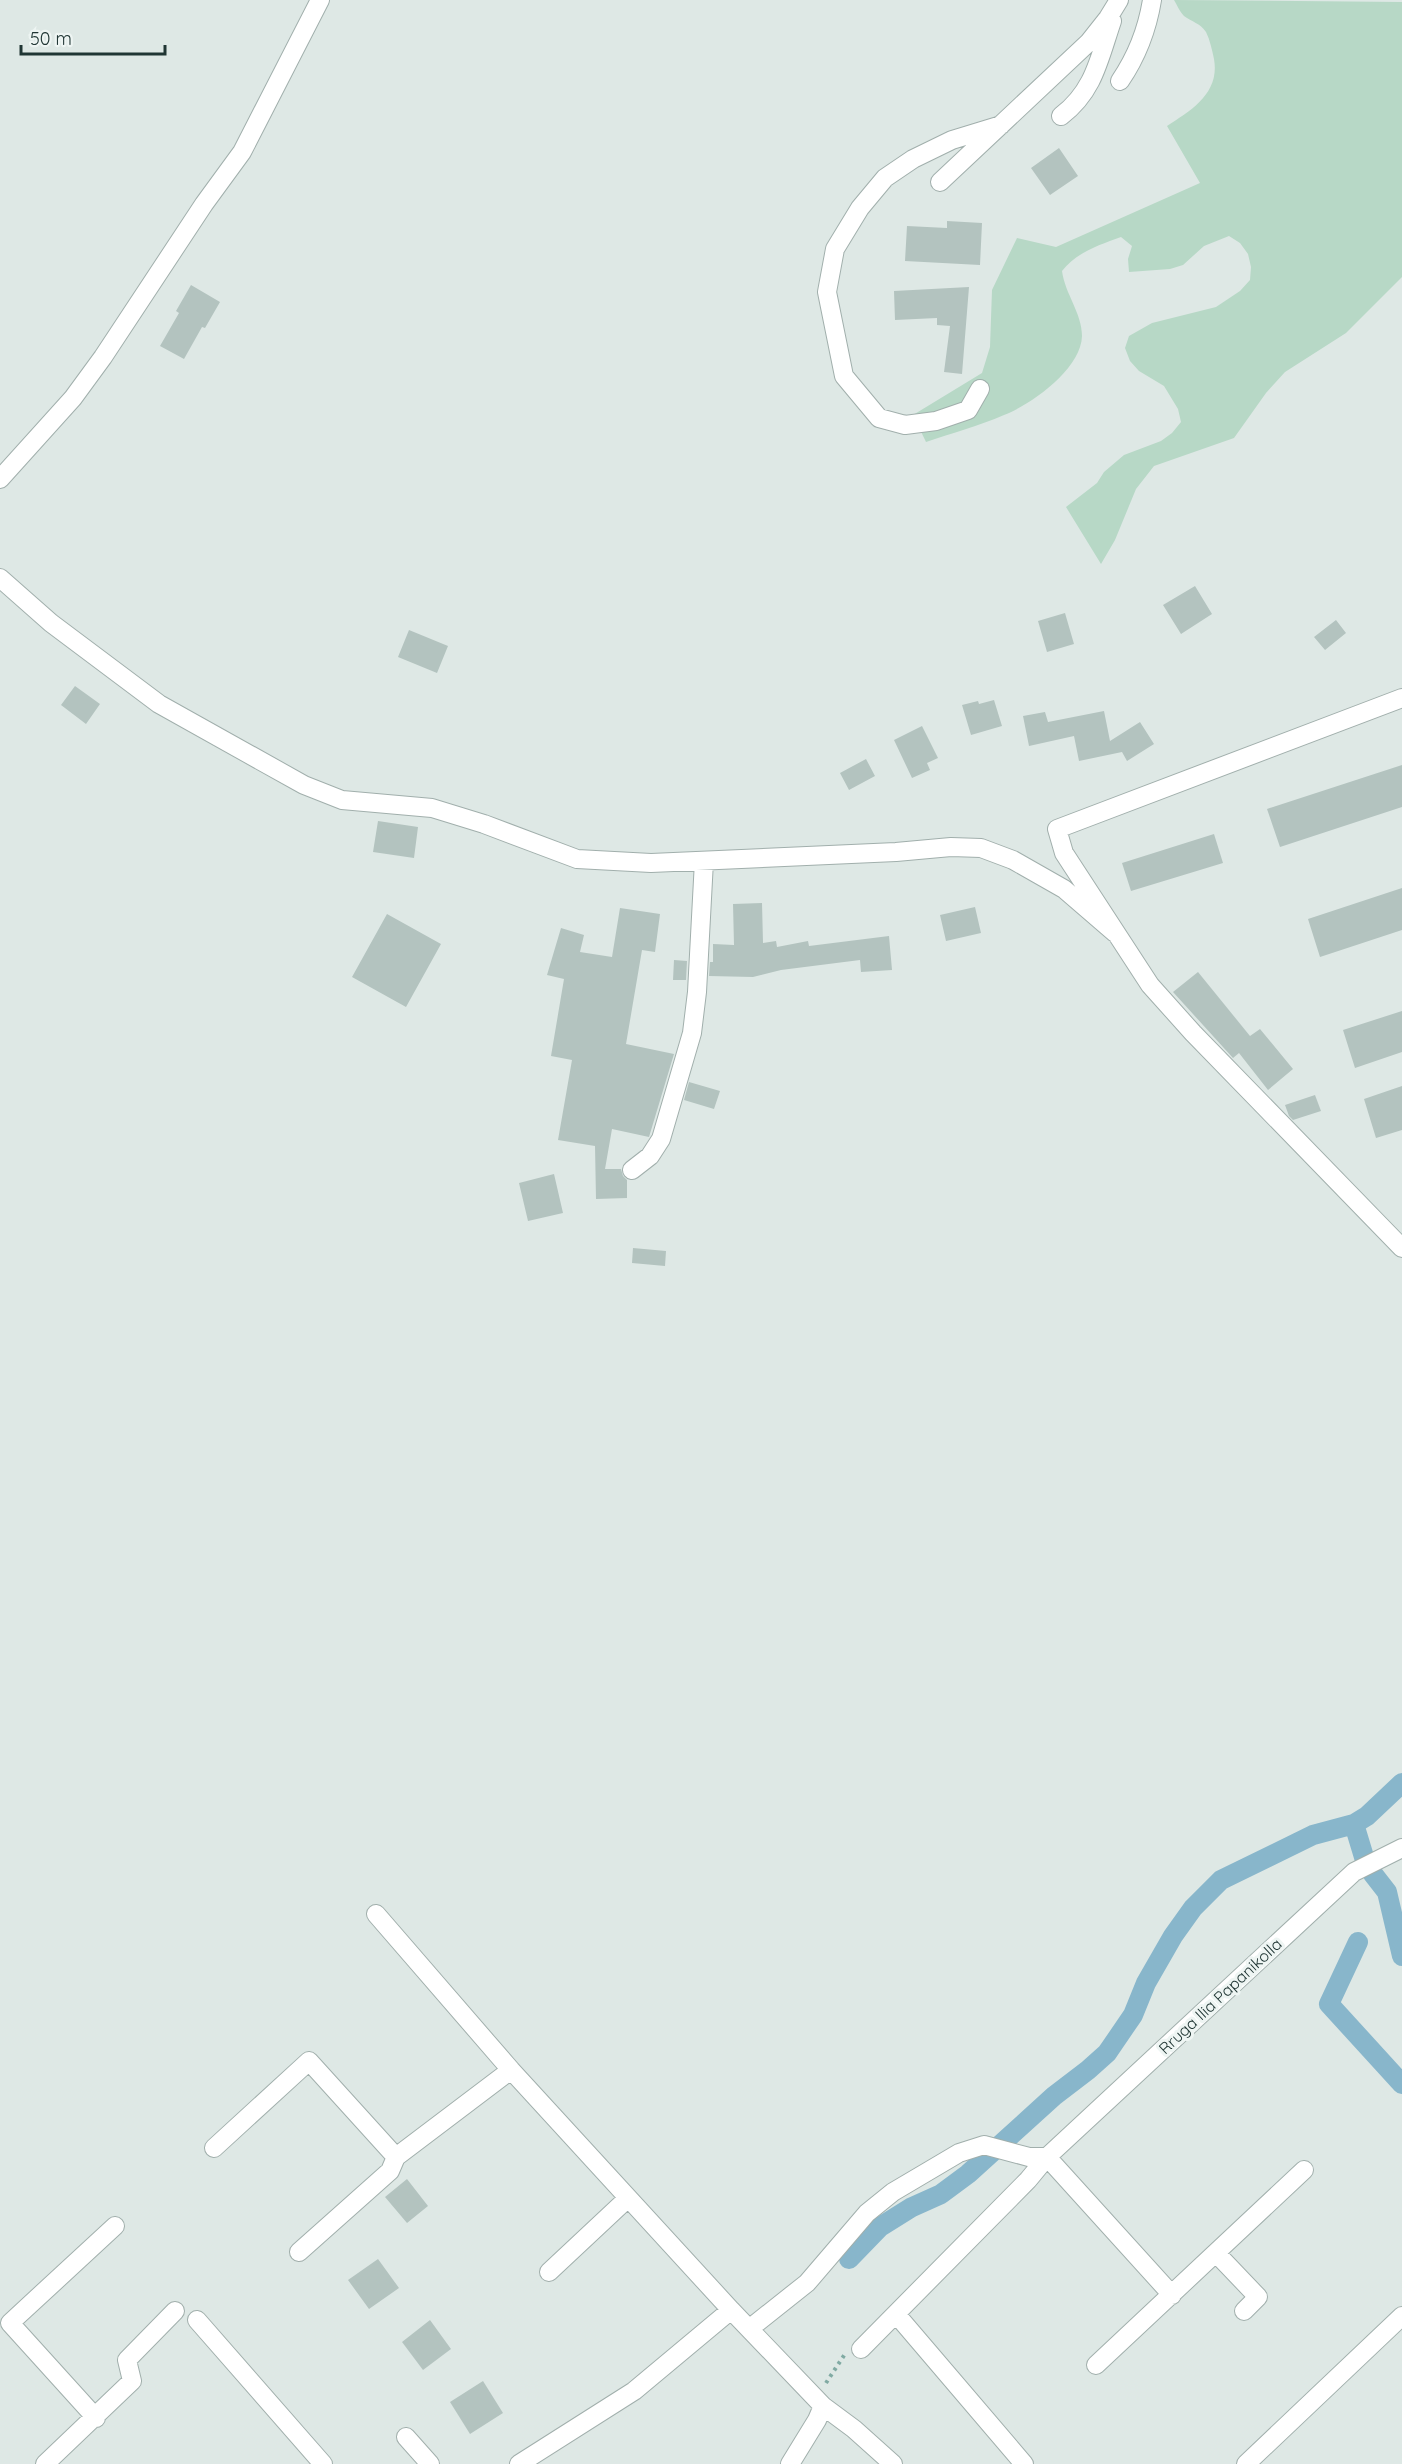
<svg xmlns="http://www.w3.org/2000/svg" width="1402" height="2464" viewBox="0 0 1402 2464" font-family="Quicksand,sans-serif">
	<rect width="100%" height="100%" fill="#dee8e5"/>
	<path fill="#b7d8c6" d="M1174,0L1402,2V277L1346,333L1285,372L1266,393L1234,438L1154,466L1136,489L1115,540L1101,564L1066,507L1097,483L1104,472L1124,455L1161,441L1172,433L1181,422L1178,409L1164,386L1139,371L1130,361L1125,348L1129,336L1152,323L1216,307L1240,291L1250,280L1251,267L1248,254L1240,243L1229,236L1204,246L1183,265L1170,269L1129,272L1128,259L1132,246L1121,237C1099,245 1077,252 1062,271C1065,294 1082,313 1082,336C1081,369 1032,404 1004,415C979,426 952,433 926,442L913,415L982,373L990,347L992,290L1017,238L1056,247L1200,183L1167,126C1192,110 1220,93 1214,59C1212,50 1210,40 1206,32C1200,23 1192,22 1184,16C1180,12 1177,5 1174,0Z"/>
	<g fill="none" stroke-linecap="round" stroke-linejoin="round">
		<path stroke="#88b6cb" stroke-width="20" d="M1354,1824L1364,1857L1373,1874L1387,1892L1402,1956
			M1358,1942L1329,2004L1402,2084
			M849,2259L880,2227L912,2207L941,2194L968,2174L1054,2096L1088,2070L1107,2053L1133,2015L1146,1983L1173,1936L1193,1908L1221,1880L1313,1835L1354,1824L1367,1816L1402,1783"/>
	</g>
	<path fill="#b3c3bf" d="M1059,148L1078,176L1050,195L1031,168Z
		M947,221L982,223L980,265L905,261L907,226L947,228Z
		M191,285L220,302L205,328L202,327L184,359L160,346L179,313L176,311Z
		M969,287L962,374L944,372L950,326L937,325V318L895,320L894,291Z
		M1195,586L1212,614L1181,634L1163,605Z
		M1065,613L1074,644L1047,652L1038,621Z
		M1336,620L1346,633L1325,650L1314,637Z
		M409,630L448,646L437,673L398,657Z
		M75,686L100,704L86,724L61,705Z
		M994,700L1002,726L971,735L962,705L978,701L979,704Z
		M1104,711L1110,741L1140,722L1154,744L1127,761L1122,752L1079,761L1074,736L1029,746L1023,716L1045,712L1048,722Z
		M922,726L938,758L927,763L930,770L912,778L894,740Z
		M866,759L875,776L849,790L840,773Z
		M1402,765V807L1280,847L1267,809Z
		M378,821L418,827L414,858L373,852Z
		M1214,834L1223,863L1131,891L1122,863Z
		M1402,888V930L1320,957L1308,919Z
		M762,903L763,943L776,941L777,947L808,941L809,946L889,936L892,970L861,972L860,960L781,970L753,977L709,976L710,962H713V944L734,945L733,904Z
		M975,907L981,933L946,941L940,915Z
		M620,908L660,914L655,952L642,950L626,1044L674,1054L649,1137L612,1129L605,1169H621L623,1176L627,1180V1198L596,1199L595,1146L558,1140L572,1060L551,1056L564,979L547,975L561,928L584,935L580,952L612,957Z
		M387,914L441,944L406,1007L352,977Z
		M674,960L687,961L686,980H673Z
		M1198,972L1250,1036L1260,1029L1293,1069L1268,1090L1239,1053L1233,1058L1173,992Z
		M1402,1011V1052L1355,1068L1343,1030Z
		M689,1082L720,1091L714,1109L684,1100Z
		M1402,1086V1130L1376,1138L1364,1099Z
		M1315,1095L1321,1111L1293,1120L1289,1116L1285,1105Z
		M554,1174L563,1213L528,1221L519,1183Z
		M633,1248L666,1251L665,1266L632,1263Z
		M407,2179L428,2206L407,2223L385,2197Z
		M378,2259L399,2288L369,2309L348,2280Z
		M430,2320L451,2349L423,2370L402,2342Z
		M483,2381L503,2413L470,2434L450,2402Z"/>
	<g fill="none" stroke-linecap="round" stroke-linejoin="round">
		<defs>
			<path id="minor" d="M1120,81C1137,56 1147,31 1152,0
				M1061,116C1094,91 1099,59 1112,21
				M940,182L1089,42L1108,18L1119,0
				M980,389L968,410L936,421L905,425L879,418L844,376L827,292L835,249L860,208L885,178L913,159L952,140L1001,125
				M0,479L73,398L103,357L204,204L242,152L320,0
				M0,578L51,623L159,704L304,785L342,800L432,808L484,824L577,859L651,863L896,852L951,847L981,848L1013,860L1064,889L1115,933
				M1402,698L1057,829L1064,853L1150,985L1193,1033L1402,1248
				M632,1170L650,1156L661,1139L692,1033L697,992L704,861
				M376,1914L511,2070L731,2310L823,2406L854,2429L893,2464
				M214,2148L309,2061L396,2157L511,2070
				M1047,2157L1172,2295
				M299,2252L390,2171L396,2157
				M1216,2253L1258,2297L1244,2311
				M549,2272L627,2199
				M896,2314L1024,2464
				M197,2320L323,2464
				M749,2329L807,2283L867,2213L893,2192L959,2153L984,2145L1029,2157H1047
				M861,2349L1028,2180L1047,2157L1354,1872L1402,1848
				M1096,2365L1304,2170
				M96,2418L10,2323L115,2226
				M406,2437L430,2464
				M45,2464L132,2381L127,2360L175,2311
				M519,2464L634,2391L731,2310
				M790,2464L817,2420L823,2406
				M1246,2464L1402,2316"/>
		</defs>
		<use href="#minor" stroke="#a1afac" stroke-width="20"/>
		<path stroke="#80aaa3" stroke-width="4" stroke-dasharray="3 4.5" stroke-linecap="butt" d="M826,2383L845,2354"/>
		<use href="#minor" stroke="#fff" stroke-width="18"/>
	</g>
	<g text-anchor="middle" stroke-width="6" stroke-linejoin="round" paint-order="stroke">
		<g font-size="16" fill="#203634" stroke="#eef5f3">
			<text transform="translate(1220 1996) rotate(-43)" y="6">Rruga Ilia Papanikolla</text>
		</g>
	</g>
	<path d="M21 45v9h144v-9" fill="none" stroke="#203634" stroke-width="3"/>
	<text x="30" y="45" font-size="18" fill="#203634" stroke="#eef5f3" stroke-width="4.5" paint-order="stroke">50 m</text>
</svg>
